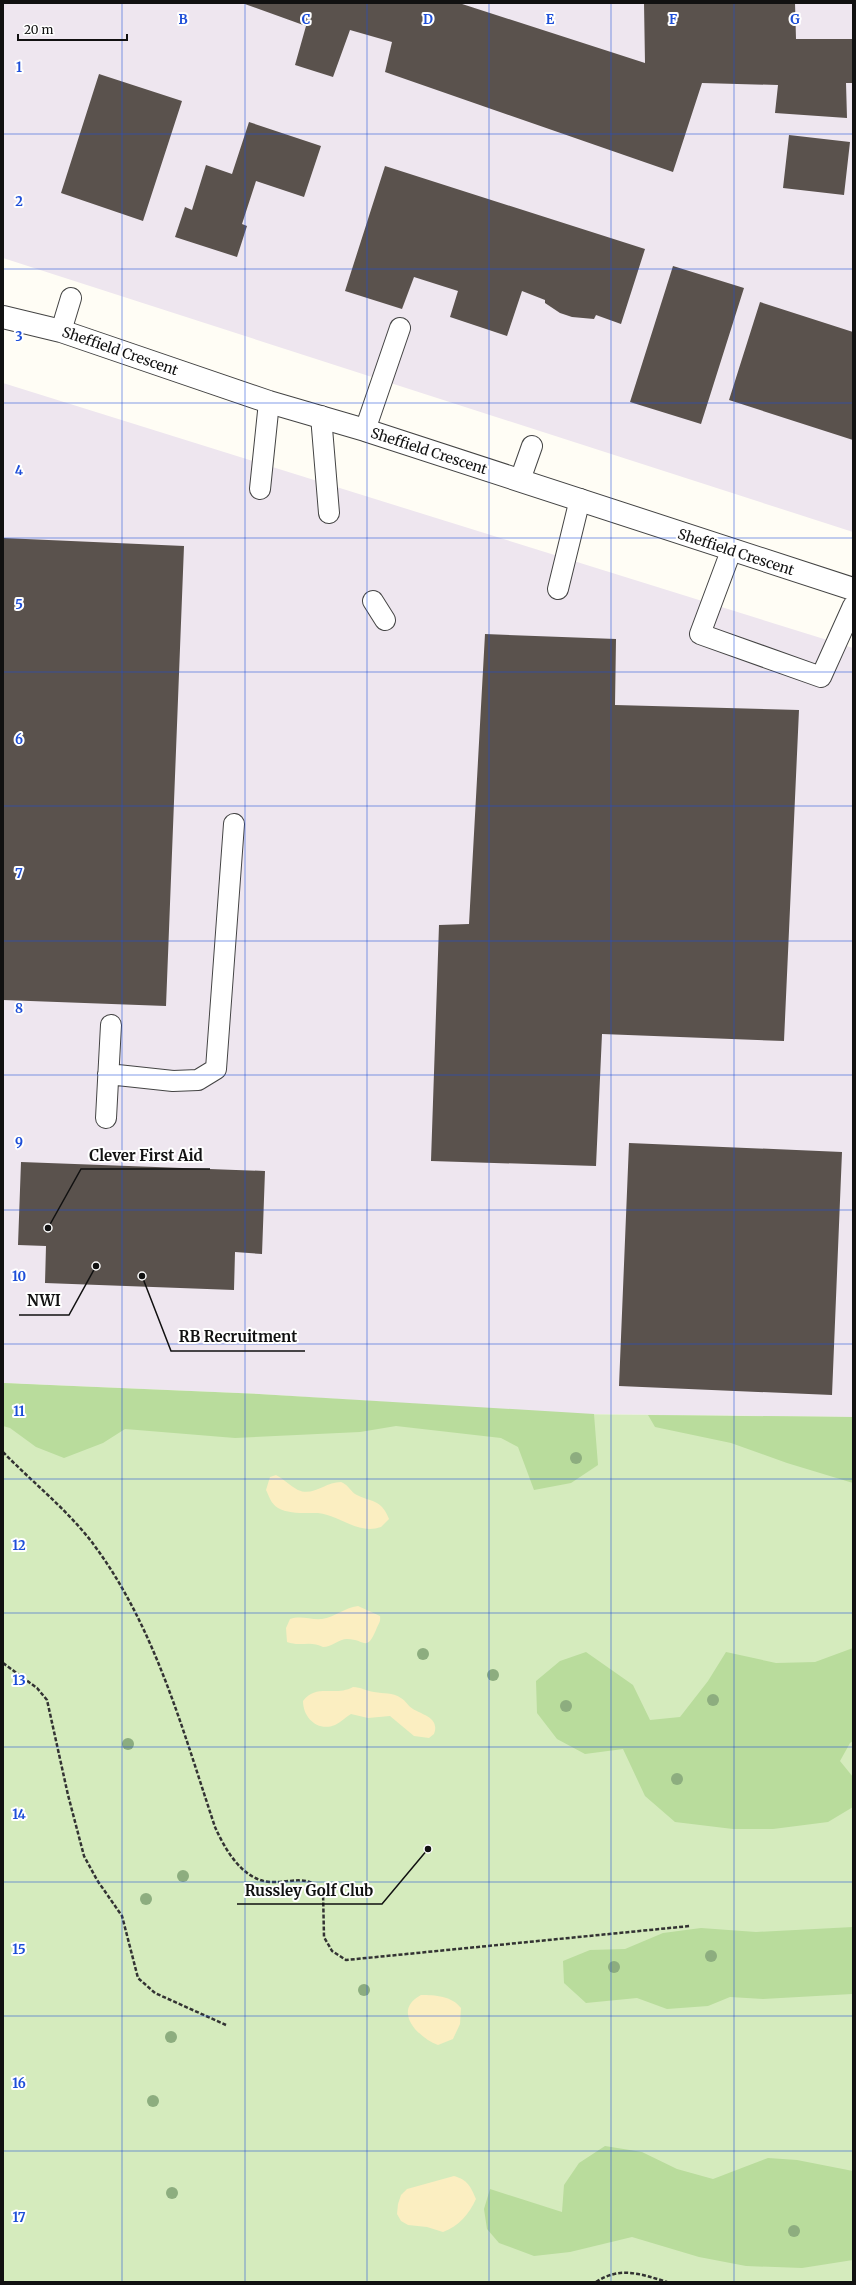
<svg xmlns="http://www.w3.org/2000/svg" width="856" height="2285" viewBox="0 0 856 2285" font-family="Merriweather,serif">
	<rect width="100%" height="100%" fill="#fffdf5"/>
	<path fill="#eee6ef" d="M3,3H853V532L3,258Z
		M3,383L853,648V1417L572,1414L259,1394L3,1383Z"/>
	<path fill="#d5ebbd" d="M3,1383L572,1414L853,1417V2282H3Z"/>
	<path fill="#b9dc9c" d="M3,1383L259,1394L594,1414L598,1465L571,1483L534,1490L518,1447L501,1438L396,1426L360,1432L235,1438L125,1429L103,1443L64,1458L36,1447L10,1428L3,1426Z
		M648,1415L853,1417V1483L787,1463L731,1443L655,1427Z
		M853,1648V1741L850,1743L840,1761L853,1777V1807L828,1822L773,1829H733L675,1822L645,1796L623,1749L585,1754L557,1739L537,1713L536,1681L560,1661L586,1652L633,1685L650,1720L680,1717L708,1681L726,1652L776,1663L815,1662Z
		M853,1927L852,1994L763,1999L730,1997L708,2006L667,2009L637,1998L586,2003L564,1983L563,1961L590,1950L625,1949L663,1933L701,1928L756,1932Z
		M605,2146L642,2152L677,2169L713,2179L768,2158L797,2160L853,2171V2260L802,2268L746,2266L699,2257L632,2237L570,2252L534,2256L499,2243L487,2229L484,2209L490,2189L562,2212L564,2185L579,2163Z"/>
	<path fill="#fbeec1" d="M276,1475C284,1479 290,1486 298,1490C313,1497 325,1482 341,1482C347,1484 350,1490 355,1494C371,1503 381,1498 389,1519L381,1527C358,1535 339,1515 318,1513C306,1513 288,1514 278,1508C271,1504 269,1496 266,1490L270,1477Z
		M358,1606L380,1616C381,1623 378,1624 376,1630C366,1653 365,1639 347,1639C339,1639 332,1647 323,1647C311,1640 300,1647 287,1642L286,1628L290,1619C301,1615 310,1620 322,1619C335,1617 344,1608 358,1606Z
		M353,1687C361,1687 366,1691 374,1692C384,1694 392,1692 401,1698C406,1701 408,1706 413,1709C423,1715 440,1718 434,1734L429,1738L414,1736L390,1716L368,1718L351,1714C346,1717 341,1722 335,1725C318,1732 303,1718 303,1701C316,1683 335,1697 353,1687Z
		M421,1995C435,1995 452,1996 461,2008L460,2024L453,2039L438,2045C417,2037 392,2010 421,1995Z
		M454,2176C468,2180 471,2187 476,2199C469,2214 459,2226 443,2232L427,2227L408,2225L401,2221L397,2214L398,2204L401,2195L407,2189Z"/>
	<path fill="#5a524d" d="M242,3H459L645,63L644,3H795L796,39H853V83H846L847,118L775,113L778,85L702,83L673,172L385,72L392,42L350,30L333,77L295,65L306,26Z
		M99,74L182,101L143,221L61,193Z
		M249,122L321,146L304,197L256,181L242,224L247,226L237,257L175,237L185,207L192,210L206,165L232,174Z
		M789,135L850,142L844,195L783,188Z
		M385,166L645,249L621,324L596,315L594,319L572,317L560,313L545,303V300L522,291L507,336L450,317L458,291L414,277L402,309L345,291Z
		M673,266L744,288L701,424L630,402Z
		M760,302L853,332V440L729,400Z
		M3,538L184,546L166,1006L3,1000Z
		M485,634L616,639L615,705L799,710L784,1041L602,1034L596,1166L431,1161L439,925L469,924Z
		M629,1143L842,1152L832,1395L619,1386Z
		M21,1162L265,1171L262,1254L235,1252L234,1290L45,1283L46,1246L18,1245Z"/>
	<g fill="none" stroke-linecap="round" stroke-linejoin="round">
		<defs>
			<path id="service" d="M61,331L71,298
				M321,416L329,513
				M365,430L400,328
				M520,480L532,446
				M260,489L269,402
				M731,551L700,634L821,677L853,606
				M558,589L580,499
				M373,601L385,620
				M108,1074L173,1081L198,1080L216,1069L234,824
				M106,1118L111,1025"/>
			<path id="minor" d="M3,317L61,331L269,402L365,430L853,589"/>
		</defs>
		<use href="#service" stroke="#444" stroke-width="22"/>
		<use href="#minor" stroke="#444" stroke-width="24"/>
		<path stroke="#333" stroke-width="2.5" stroke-dasharray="4 2" stroke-linecap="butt" d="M3,1452C33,1483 68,1510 94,1545C155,1627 183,1731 215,1827C225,1849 242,1880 270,1882C292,1883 304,1874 323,1890L324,1937L332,1951L346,1960L690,1926
			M3,1663L37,1688L47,1700L68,1795L84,1856L97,1880L122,1916L138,1978L155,1993L226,2025
			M596,2282C620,2266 641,2274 667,2282"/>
		<use href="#service" stroke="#fff" stroke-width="20"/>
		<use href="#minor" stroke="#fff" stroke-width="22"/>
	</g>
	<g fill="#8dad7f">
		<circle cx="576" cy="1458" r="6"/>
		<circle cx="423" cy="1654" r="6"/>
		<circle cx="493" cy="1675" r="6"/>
		<circle cx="713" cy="1700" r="6"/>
		<circle cx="566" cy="1706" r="6"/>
		<circle cx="128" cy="1744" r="6"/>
		<circle cx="677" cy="1779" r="6"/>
		<circle cx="183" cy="1876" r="6"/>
		<circle cx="146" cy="1899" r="6"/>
		<circle cx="711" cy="1956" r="6"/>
		<circle cx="614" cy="1967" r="6"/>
		<circle cx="364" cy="1990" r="6"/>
		<circle cx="171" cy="2037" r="6"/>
		<circle cx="153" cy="2101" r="6"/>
		<circle cx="172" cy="2193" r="6"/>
		<circle cx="794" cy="2231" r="6"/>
	</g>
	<path fill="none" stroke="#1d4ed8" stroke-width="1" stroke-opacity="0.55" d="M122,3V2282M245,3V2282M367,3V2282M489,3V2282M611,3V2282M734,3V2282M3,134H853M3,269H853M3,403H853M3,538H853M3,672H853M3,806H853M3,941H853M3,1075H853M3,1210H853M3,1344H853M3,1479H853M3,1613H853M3,1747H853M3,1882H853M3,2016H853M3,2151H853"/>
	<g text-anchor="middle" stroke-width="4" stroke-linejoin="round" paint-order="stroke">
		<g font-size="14" fill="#111" stroke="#fff">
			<text transform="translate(120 351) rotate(19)" y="5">Sheffield Crescent</text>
			<text transform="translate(429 451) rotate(18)" y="5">Sheffield Crescent</text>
			<text transform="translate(736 552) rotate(18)" y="5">Sheffield Crescent</text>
		</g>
	</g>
	<g font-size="13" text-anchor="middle" font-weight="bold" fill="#1d4ed8" stroke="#fff" stroke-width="4" stroke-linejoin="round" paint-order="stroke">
		<text x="183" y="24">B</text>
		<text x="306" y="24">C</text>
		<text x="428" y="24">D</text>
		<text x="550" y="24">E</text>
		<text x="673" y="24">F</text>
		<text x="795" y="24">G</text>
		<text x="19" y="72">1</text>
		<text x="19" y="206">2</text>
		<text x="19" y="341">3</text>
		<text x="19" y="475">4</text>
		<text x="19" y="609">5</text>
		<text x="19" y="744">6</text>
		<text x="19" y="878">7</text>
		<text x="19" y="1013">8</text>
		<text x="19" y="1147">9</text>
		<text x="19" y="1281">10</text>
		<text x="19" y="1416">11</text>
		<text x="19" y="1550">12</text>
		<text x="19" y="1685">13</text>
		<text x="19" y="1819">14</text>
		<text x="19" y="1954">15</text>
		<text x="19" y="2088">16</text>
		<text x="19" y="2222">17</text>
	</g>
	<path fill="none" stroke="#111" stroke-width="1.5" d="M48 1228L81 1169H210M96 1266L69 1315H19M142 1276L171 1351H305M428 1849L382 1904H237"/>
	<g fill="#111" stroke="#fff" stroke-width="1.5">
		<circle cx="48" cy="1228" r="4"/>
		<circle cx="96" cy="1266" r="4"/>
		<circle cx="142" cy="1276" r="4"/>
		<circle cx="428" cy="1849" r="4"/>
	</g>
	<g font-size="15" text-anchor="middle" font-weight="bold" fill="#111" stroke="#fff" stroke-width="4" stroke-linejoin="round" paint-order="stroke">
		<text x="146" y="1161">Clever First Aid</text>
		<text x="44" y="1306">NWI</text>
		<text x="238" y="1342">RB Recruitment</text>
		<text x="309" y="1896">Russley Golf Club</text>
	</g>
	<rect width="856" height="2285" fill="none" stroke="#111111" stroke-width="8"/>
	<path d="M18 34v6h109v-6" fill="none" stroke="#111111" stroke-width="2"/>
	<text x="24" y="34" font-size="12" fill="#111111" stroke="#ffffff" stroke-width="3" paint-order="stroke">20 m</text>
</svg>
